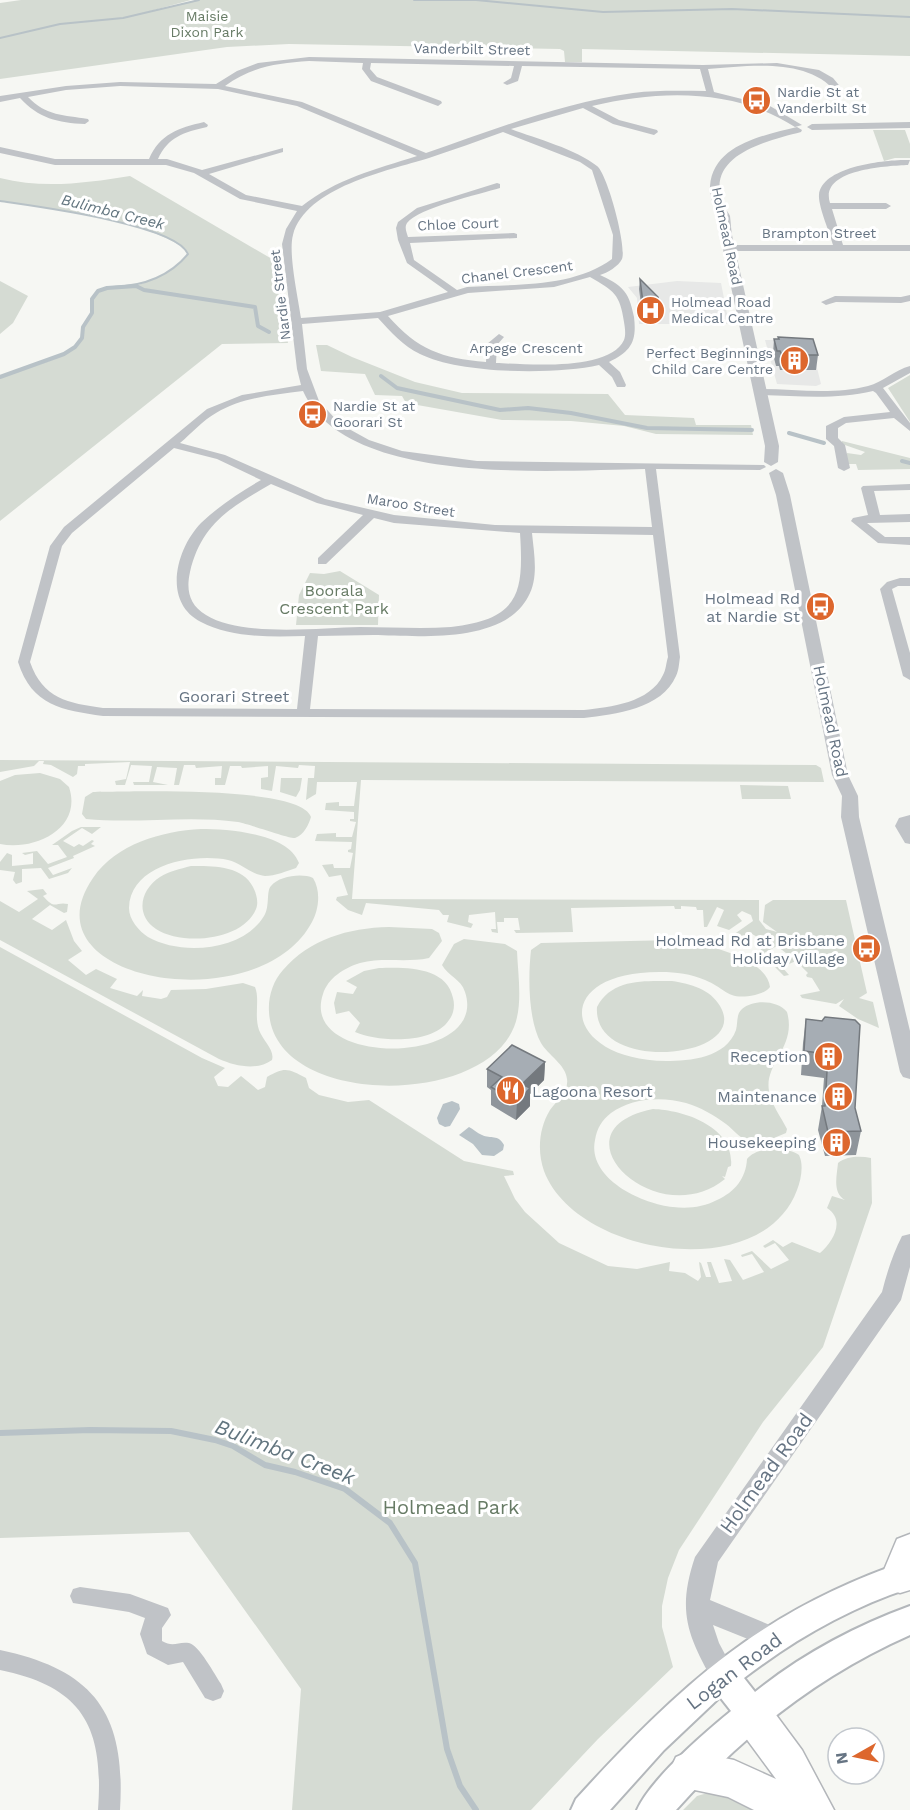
<svg xmlns="http://www.w3.org/2000/svg" width="910" height="1810" viewBox="0 0 910 1810" font-family="'Work Sans',sans-serif">
	<rect width="100%" height="100%" fill="#f6f7f3"/>
	<path fill="#e7e8e7" d="M677,281L721,283L729,324H639L637,298L628,287Z
		M765,340H810L821,384L816,386L777,384Z"/>
	<path fill="#d5dbd3" d="M21,0H191L143,13L199,0H910V56L582,49V62H565L564,51L560,49L289,44L227,47L0,79V3Z
		M873,130H905L910,144V158H895L884,161Z
		M130,176L272,259L288,343L222,344L0,521V377C21,368 88,358 83,327L92,313C91,307 90,300 94,295C102,283 123,289 135,286C152,281 178,269 187,254L186,249C137,217 57,210 0,201V178C43,189 87,183 130,176Z
		M0,281L28,296L13,323L0,334Z
		M316,345H327L352,357L415,382L462,393L608,394L625,415L694,418L696,425H751L753,435L656,434L624,426L571,421L502,420L406,403L402,396L375,395L365,374L321,371Z
		M910,375V422L888,388Z
		M842,441L910,458V469L858,470L856,464H847V453L861,455L865,452L842,444Z
		M340,571L379,595L378,625H296L299,595L310,573L324,574Z
		M0,760L816,765L821,768L824,782L361,780L352,899L759,900V920L766,929L777,932L763,922L765,905L773,900H846L867,993L859,998L873,1002L879,1028L858,1019L839,1006L844,999L836,1004L802,998L800,995L820,991L812,978L807,977L806,975L808,973L796,961L782,967L789,975L784,976L775,967L791,957L777,946L764,953L773,960L769,962L757,953L768,943L752,934L739,945L736,943L739,937L733,935L753,921L751,915L742,911L737,915L742,921L729,930L717,926L724,910L717,907L707,927H704L703,910H697L696,907L681,906V909H675L674,906L571,908L573,932L516,933L514,930H520L518,918H504V922H497L498,933L492,932L491,929H496L495,912L469,915L468,922L473,924L471,928L447,922L449,915H443L439,910L366,903L362,915L348,910L336,900L337,897L348,895L341,875L329,877L322,865L333,864L334,868H350L353,853L348,852V850L351,849L352,842L315,841L317,834L336,833V837H352L356,822L350,821V819H354V812L325,810L326,803L339,802V806H354L357,782H317L316,794L306,800L308,778H314L315,766L299,765L298,768L276,766L272,791L261,789V778L268,777V766L242,768L241,766H230L225,785H215V778H221L222,766L196,768L195,765H184L179,785H174L177,768L157,767L153,782L168,785H134L133,782H149L152,766L131,765L125,785H116L115,781L126,779L130,762L85,764V766H78L77,774L73,777L51,765L43,764L44,761H39L34,766L0,772Z
		M40,773L60,779L69,787C83,829 34,851 0,844V781L15,775Z
		M281,778H302L300,790L296,797L280,792Z
		M740,785L788,786L791,799H742Z
		M93,792C126,792 301,785 311,817C309,824 304,835 295,838C290,839 249,824 238,822C188,815 136,824 86,819L82,814L85,797Z
		M81,827H101L92,834L82,828L63,841L74,847L79,844L83,846L92,840L94,841L91,844L95,846L73,856L74,858L48,868L53,875L72,868L68,873L49,879L41,868L22,869V882L16,884L13,880L15,872L0,870V862L7,853L12,855V866L33,864V853L25,855L22,853L37,851L48,864L67,857L58,845H52L72,831Z
		M201,829C228,829 288,833 299,863L296,868C287,871 275,876 265,876C252,875 241,863 228,860C194,853 130,864 129,908C129,920 139,931 148,937C181,956 243,951 264,916C270,907 266,891 271,886C279,876 302,873 313,878C321,891 319,909 312,922C259,1022 21,982 93,878C116,844 162,831 201,829Z
		M191,866C211,866 242,865 253,887C256,893 259,902 256,909C243,941 182,946 156,929C135,915 140,890 160,877C169,871 180,869 191,866Z
		M43,889L47,894L43,896C56,911 55,901 68,904L67,912L64,913L50,905L32,919L52,930L66,920L74,941L82,951L68,960L86,975L96,969L117,979L110,988L137,996L143,990L142,996L161,999L167,997L171,990L206,989L243,983L255,987C260,999 254,1015 259,1030C263,1041 275,1050 272,1060C257,1071 235,1066 219,1059L0,940V901L19,912L38,899L27,891Z
		M389,927L432,929L439,933L442,941L429,958C406,963 383,957 360,963C344,968 328,978 323,994C298,1068 490,1066 465,992C461,979 448,976 442,965L454,944L464,939L505,944L517,951C518,975 523,1005 514,1027C482,1108 274,1107 269,1012C268,997 273,981 283,970C310,939 348,928 389,927Z
		M675,940C700,943 766,956 770,987C766,992 761,993 755,995C727,1001 727,989 705,980C691,974 676,972 661,972C548,971 562,1060 666,1061C690,1061 726,1058 736,1030C738,1023 736,1014 742,1009C753,999 778,1000 787,1012C797,1047 764,1063 769,1091C771,1104 781,1117 787,1129L786,1133L774,1138L747,1140C738,1137 733,1129 726,1124C714,1115 700,1107 686,1103C662,1096 631,1098 611,1113C602,1120 597,1128 595,1140C587,1178 641,1204 673,1207C688,1209 704,1207 717,1200C735,1192 746,1178 747,1159C758,1146 786,1146 799,1155C804,1165 801,1180 797,1190C762,1285 576,1256 544,1171C537,1151 539,1128 550,1110C556,1101 569,1092 567,1079C566,1065 548,1055 541,1043C528,1020 528,976 531,950L541,943Z
		M0,947L202,1058L225,1068L214,1077L218,1086L228,1087L241,1076L258,1090L265,1087L267,1077C285,1066 289,1069 306,1078L309,1088L319,1095L348,1102L369,1100L464,1161L513,1171L514,1175L504,1176L515,1199L525,1212L559,1243L608,1266L637,1269L670,1262L669,1271L685,1273L698,1281L701,1277L699,1262L701,1263L706,1277H711L707,1262H711L719,1283L732,1281L724,1259L730,1260L743,1280L764,1272L752,1254L742,1257L741,1255L752,1251L771,1269L789,1260L775,1243L765,1248L763,1246L773,1240L783,1247L792,1242L820,1253C833,1242 846,1220 827,1208L832,1196L845,1200C832,1193 837,1175 838,1163C847,1156 860,1156 871,1158L872,1203L823,1347L763,1422L679,1550L668,1578L662,1606V1627L673,1667L598,1739L531,1810H292L301,1689L189,1532L0,1538Z
		M379,968C404,967 447,966 453,998C455,1005 454,1014 449,1020C433,1045 378,1042 355,1032L360,1023L349,1011L336,1014L334,1003L337,992L353,994L357,987L346,981L364,971Z
		M672,981C691,984 710,989 720,1006C752,1059 592,1075 597,1007C612,978 645,981 672,981Z
		M653,1109C684,1110 735,1127 731,1166L728,1167L725,1177L722,1176L725,1179C656,1235 548,1130 653,1109Z
		M718,1790L768,1810H683L697,1796Z"/>
	<path fill="#b8c2c7" d="M452,1101L459,1104L460,1109L450,1126L445,1127L439,1124L437,1118L443,1104Z
		M469,1127C473,1129 477,1133 482,1135C491,1139 498,1134 504,1145L503,1150L494,1156L482,1155L473,1144L459,1135Z"/>
	<g fill="none" stroke-linecap="round" stroke-linejoin="round">
		<path stroke="#b8c2c7" stroke-width="2" d="M414,0H476L603,12L732,9L910,17
			M0,38L60,24L123,18L199,0
			M0,201C33,206 176,224 188,254C169,277 141,286 113,287
			M136,286L138,287"/>
		<path stroke="#b8c2c7" stroke-width="4" d="M136,286L144,290L255,307L258,326L269,332
			M381,376L397,388L500,410L528,408L571,413L647,428L752,430
			M0,377L64,354L75,347L82,338L83,327L92,313V299L98,291L107,288L136,286
			M789,433L824,443
			M902,461L910,463"/>
		<path stroke="#b8c2c7" stroke-width="6" d="M0,1433L90,1430L171,1431L215,1440L233,1446L265,1465L295,1472L345,1489L390,1523L415,1563L447,1749L460,1786L476,1810"/>
		<defs>
			<path id="primary" d="M910,1560V1588C849,1608 795,1639 744,1678L755,1692C801,1655 855,1626 910,1606V1635C819,1675 742,1736 676,1810H637C651,1779 703,1734 731,1711L720,1697L664,1750L610,1810H571L576,1799C680,1685 761,1610 910,1560Z"/>
			<path id="motorway" d="M910,1534V1590L900,1593L887,1589L881,1577L897,1539Z
				M751,1695L765,1700L802,1750L834,1810H754L728,1797L690,1789L676,1783L670,1770L676,1757L690,1751L734,1760L776,1779L737,1726L731,1713L737,1700Z"/>
		</defs>
		<use href="#primary" stroke="#b3b7bb" stroke-width="4"/>
		<use href="#motorway" stroke="#b3b6ba" stroke-width="3"/>
		<path fill="#c0c3c7" fill-rule="evenodd" d="M309,57L703,65L777,63L819,70L833,78L843,90L836,92C807,57 748,66 708,69L714,92L770,106L802,125L795,127C734,88 660,90 592,106L619,120L657,130L658,132L654,135L613,124L583,108L511,129C537,139 576,149 597,166C607,173 627,246 622,259C619,266 607,273 600,275C608,279 618,283 624,291C630,298 632,308 634,317C637,342 631,351 609,362L620,372L626,385L625,387H617L612,377L599,365C555,375 460,374 420,354C403,346 391,332 378,318L302,324L307,369L319,401L340,424L369,440L402,451L477,461L764,465L766,467L760,470L656,469L680,657C679,663 679,670 676,676C662,709 615,714 584,718L103,716C62,710 32,706 18,662L50,546L64,527L207,409L242,395L301,385L297,369L282,244L286,229L297,211L240,199L194,173L166,165H55L0,153V147L55,159H149C160,134 178,128 204,122L208,125L207,127C184,132 168,137 158,159H167L202,170L283,148V152L209,174L246,195L302,206C336,179 376,169 417,156L297,106L218,89L120,86L66,90L28,97C46,116 64,115 88,119L89,121L85,124C58,123 38,118 20,98L0,102V96L66,86L120,82L216,84L237,71L258,63ZM309,61L363,63L362,69L371,81L438,106L442,103L441,101L377,77L370,69L371,63L514,66L511,78L503,83L507,85L518,81L522,66L700,69L706,91C682,91 657,90 633,93C561,103 493,130 426,153L302,102L225,86C251,67 277,63 309,61ZM503,132L580,162L592,170L613,235L612,259C573,288 514,284 467,287L457,290L414,260L410,243L517,238V234L514,233L408,237C407,233 404,228 407,223C418,208 480,194 500,188V184L497,183L417,208L398,222L396,228L398,240L407,263L448,292L380,312L301,318C298,297 288,253 293,235C306,187 387,171 429,158C453,150 478,141 503,132ZM590,277C614,291 620,294 624,322C625,328 626,335 624,340C609,372 525,364 496,363L497,345L504,337L499,334L487,344L486,362C441,358 418,350 388,316L468,293L554,287ZM303,391C346,488 556,470 645,469L652,527L495,525L394,515L325,499L225,455L180,443C192,433 203,420 216,413C242,397 274,395 303,391ZM174,448L217,459L261,480C240,492 219,506 201,523C176,549 162,602 201,622C231,638 272,637 305,636L297,709L103,708C68,703 43,699 30,662L62,546L72,533ZM271,484L317,503L363,515L318,558V564H326L374,518L394,523L520,533C524,594 519,619 451,627C421,629 390,627 360,627C318,628 241,637 206,615C189,605 186,590 190,572C201,524 231,507 271,484ZM532,533L653,535L668,657C666,663 666,670 663,675C650,703 610,707 584,710L310,709L318,636C336,636 355,635 373,635C418,636 503,644 528,597C539,578 534,554 532,533Z
			M910,160L908,165C887,166 819,169 830,203H886L891,206L886,209H832L843,245H910V251H729L724,248L729,245H833C830,233 818,206 819,195C821,166 888,159 910,160Z
			M910,295V301L901,303L836,302L826,305L821,302L835,296L901,297Z
			M910,366V373L883,388L910,423V431L894,418L846,423L838,428V438L845,445L850,468L844,471L838,468L834,446L826,439V426L844,417L890,412L876,393L873,391C836,400 798,396 760,395L755,392L760,389C795,389 833,395 868,386C883,382 895,370 910,366Z
			M910,484V490L874,491L880,515L910,514V522L867,523L885,537H910V545L878,543L851,521L853,518L868,515L861,488L863,486Z
			M900,578H910V586H898L892,589L910,653V680L903,676L880,589L887,582Z
			M910,815V844L905,843L895,826L899,818Z
			M80,1587L130,1594L168,1608L171,1615L162,1628V1641C174,1648 178,1641 189,1643C199,1645 215,1675 221,1684L224,1691L221,1698L213,1701L205,1698L183,1662L168,1665L147,1654L140,1634L145,1618L129,1612L73,1603L70,1596L73,1589Z
			M0,1650C95,1670 126,1714 120,1810H98C104,1728 84,1687 0,1670Z"/>
		<path fill="#c0c3c7" fill-rule="evenodd" d="M910,122V128L812,130L807,127L812,124Z
			M797,127L802,130L801,132C767,141 704,155 723,204C724,209 728,211 730,216C731,224 731,232 733,240L779,446L778,462L771,466L764,462L765,446L721,240C720,232 720,224 718,216C716,205 709,202 710,186C713,144 765,135 797,127Z
			M776,469L783,473L790,495L848,775L858,796L859,817L910,1031V1079L903,1077L900,1072L841,817L842,796L832,775L776,495L769,473Z
			M910,1234V1267L901,1300L718,1562L710,1600L784,1631L788,1639L784,1647L775,1650L713,1625L719,1643L736,1675L732,1683L723,1687L714,1683C687,1635 677,1611 695,1557L882,1292C887,1272 893,1254 902,1236Z"/>
		<use href="#primary" fill="#fff" fill-rule="evenodd"/>
		<use href="#motorway" fill="#fff" fill-rule="evenodd"/>
	</g>
	<path fill="#8f959b" d="M640,279L660,311L659,321L643,320L639,289Z
		M778,337L818,355L816,370H780L779,366H776L773,354L774,339H778Z
		M806,1019L822,1021L855,1108L861,1131L856,1155L825,1156L818,1130L822,1106L824,1078L801,1075L803,1043Z
		M545,1062L544,1080L530,1094V1106L516,1120L491,1105V1090L487,1087V1069Z"/>
	<path fill="#74797e" d="M545,1062L544,1080L530,1094V1106L516,1120L517,1102L522,1084Z"/>
	<path fill="#a6adb4" stroke="#74797e" stroke-width="1.5" d="M640,279L658,297L660,311H644Z
		M778,337L813,339L818,355H782L780,351H777L774,339H779Z
		M825,1017L855,1020L860,1025L855,1108L861,1131L828,1132L822,1106H825L828,1054L804,1051L806,1019L822,1021Z
		M512,1045L545,1062L522,1084L530,1088L517,1102L491,1087L502,1077L487,1069Z"/>
	<defs>
		<symbol id="bus-disc" viewBox="-11 -11 22 22"><circle r="9.5" fill="#dd672d" stroke="#fff"/><path d="M-5-6H5V4H4V6H2V4H-2V6H-4V4H-5ZM-3.5-4V0h7V-4ZM-3.5 1.2v1.5H-2V1.2ZM2 1.2v1.5H3.5V1.2Z" fill="#fff"/></symbol>
		<symbol id="hospital-disc" viewBox="-11 -11 22 22"><circle r="9.5" fill="#dd672d" stroke="#fff"/><path d="M-5-5h3v3.5h4V-5h3V5h-3V1.5h-4V5h-3Z" fill="#fff"/></symbol>
		<symbol id="building-disc" viewBox="-11 -11 22 22"><circle r="9.5" fill="#dd672d" stroke="#fff"/><path d="M-4-6H4V6H1V3H-1V6H-4ZM-2.5-4.3h1.7v1.8h-1.7ZM.8-4.3h1.7v1.8H.8ZM-2.5-1h1.7V.8h-1.7ZM.8-1h1.7V.8H.8Z" fill="#fff"/></symbol>
		<symbol id="restaurant-disc" viewBox="-11 -11 22 22"><circle r="9.5" fill="#dd672d" stroke="#fff"/><path d="M-5-6h1v4h1v-4h1v4h1v-4h1v5L-1.5 .5V6h-2V.5L-5-1ZM5-6V6H3V1.5H1.5Q1.5-4 5-6Z" fill="#fff"/></symbol>
	</defs>
	<g fill-rule="evenodd">
		<use href="#bus-disc" x="740" y="84" width="33" height="33"/>
		<use href="#hospital-disc" x="634" y="294" width="33" height="33"/>
		<use href="#building-disc" x="778" y="344" width="33" height="33"/>
		<use href="#bus-disc" x="296" y="398" width="33" height="33"/>
		<use href="#bus-disc" x="804" y="590" width="33" height="33"/>
		<use href="#bus-disc" x="850" y="932" width="33" height="33"/>
		<use href="#building-disc" x="812" y="1040" width="33" height="33"/>
		<use href="#restaurant-disc" x="494" y="1074" width="33" height="33"/>
		<use href="#building-disc" x="822" y="1080" width="33" height="33"/>
		<use href="#building-disc" x="820" y="1126" width="33" height="33"/>
	</g>
	<g text-anchor="middle" stroke-width="6" stroke-linejoin="round" paint-order="stroke">
		<g font-size="14" fill="#677b65" stroke="#fff">
			<text x="207" y="21">Maisie<tspan x="207" dy="16">Dixon Park</tspan></text>
		</g>
		<g font-size="14" fill="#667483" stroke="#fff">
			<text transform="translate(472 49) rotate(1)" y="5">Vanderbilt Street</text>
			<text transform="translate(458 224) rotate(-2)" y="5">Chloe Court</text>
			<text x="819" y="238">Brampton Street</text>
			<text transform="translate(727 236) rotate(78)" y="5">Holmead Road</text>
			<text transform="translate(517 272) rotate(-7)" y="5">Chanel Crescent</text>
			<text transform="translate(280 295) rotate(-97)" y="5">Nardie Street</text>
			<text x="526" y="353">Arpege Crescent</text>
			<text transform="translate(411 505) rotate(9)" y="5">Maroo Street</text>
		</g>
		<g font-size="14" fill="#667483" stroke="#fff" text-anchor="start">
			<text x="777" y="97">Nardie St at<tspan x="777" dy="16">Vanderbilt St</tspan></text>
			<text x="671" y="307">Holmead Road<tspan x="671" dy="16">Medical Centre</tspan></text>
			<text x="773" y="358" text-anchor="end">Perfect Beginnings<tspan x="773" dy="16">Child Care Centre</tspan></text>
			<text x="333" y="411">Nardie St at<tspan x="333" dy="16">Goorari St</tspan></text>
		</g>
		<g font-size="15" font-style="italic" fill="#62757f" stroke="#fff">
			<text transform="translate(113 212) rotate(14)" y="5">Bulimba Creek</text>
		</g>
		<g font-size="16" fill="#677b65" stroke="#fff">
			<text x="334" y="596">Boorala<tspan x="334" dy="18">Crescent Park</tspan></text>
		</g>
		<g font-size="16" fill="#667483" stroke="#fff" text-anchor="end">
			<text x="800" y="604">Holmead Rd<tspan x="800" dy="18">at Nardie St</tspan></text>
			<text x="845" y="946">Holmead Rd at Brisbane<tspan x="845" dy="18">Holiday Village</tspan></text>
			<text x="808" y="1062">Reception</text>
			<text x="532" y="1097" text-anchor="start">Lagoona Resort</text>
			<text x="817" y="1102">Maintenance</text>
			<text x="816" y="1148">Housekeeping</text>
		</g>
		<g font-size="16" fill="#667483" stroke="#fff">
			<text x="234" y="702">Goorari Street</text>
			<text transform="translate(831 721) rotate(78)" y="6">Holmead Road</text>
		</g>
		<g font-size="20" fill="#667483" stroke="#fff">
			<text transform="translate(766 1473) rotate(-54)" y="7">Holmead Road</text>
			<text transform="translate(734 1671) rotate(-37)" y="7">Logan Road</text>
		</g>
		<g font-size="20" fill="#677b65" stroke="#fff">
			<text x="451" y="1514">Holmead Park</text>
		</g>
		<g font-size="21" font-style="italic" fill="#62757f" stroke="#fff">
			<text transform="translate(285 1452) rotate(21)" y="7">Bulimba Creek</text>
		</g>
	</g>
	<g transform="translate(856 1756) rotate(261)"><circle r="28" fill="#ffffff" stroke="#c2c7cd" stroke-width="1.5"/>
	<path d="M0-4.5L10 22L0 15L-10 22Z" fill="#dd672d"/>
	<text y="-9" font-size="16" font-weight="bold" text-anchor="middle" fill="#667483">N</text>
	</g>
</svg>
